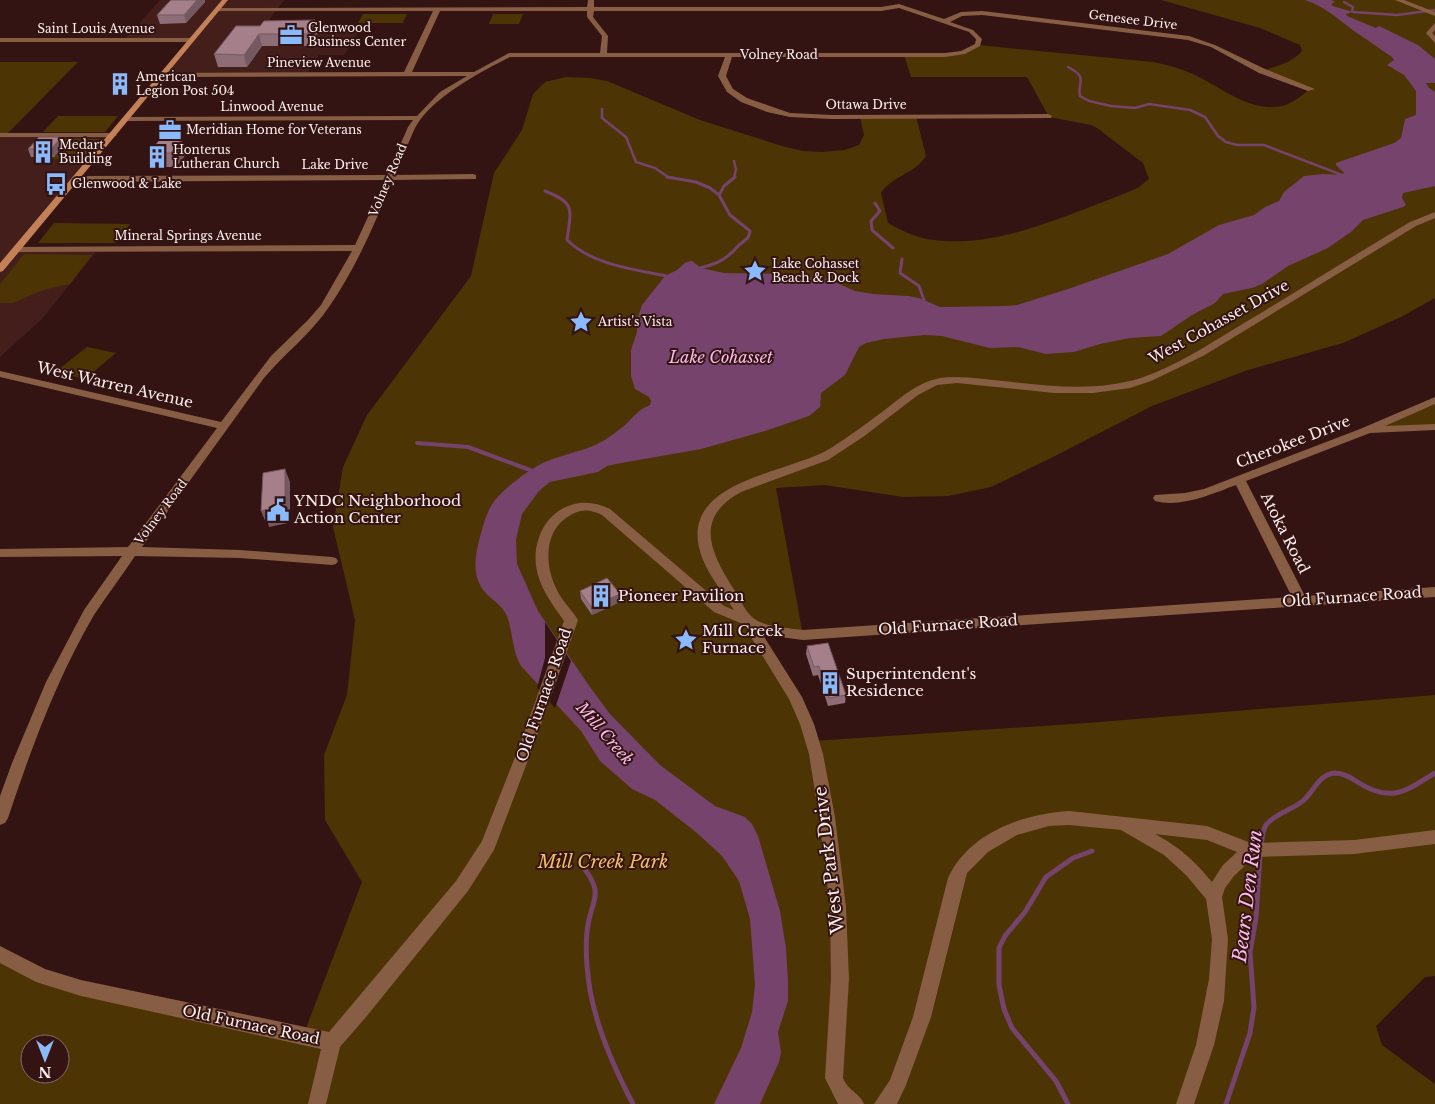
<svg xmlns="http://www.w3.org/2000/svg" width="1435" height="1104" viewBox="0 0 1435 1104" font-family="'Libre Baskerville',serif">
	<rect width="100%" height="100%" fill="#331412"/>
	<path fill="#431e1b" d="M160,0H284L264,27L285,31H359L344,55H319L306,75H163L191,40H124Z
		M0,135H113L18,249L96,252L42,319L0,357Z"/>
	<path fill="#4d3404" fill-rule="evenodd" d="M1161,0H1435V298L1401,317L1343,343L1248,370L1152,406L1055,456L991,487L948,496L903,497L825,485L776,488L803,635L751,623L812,741L1087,723L1435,695V976L1425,977L1376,1026L1382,1045L1435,1084V1104H0V945L3,954L42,976L303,1036L362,882L325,820L324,755L347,695L355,620L333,527L343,467L367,415L471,276L494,173L522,130L533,94L545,82L566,77L590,78L607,81L700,120L782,146L803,151L822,152L845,150L859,145L864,135L860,117L916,116L926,156C916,173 892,176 881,193L888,223C900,230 913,236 927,239C984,249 1043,225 1095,205C1110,199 1124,194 1138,188L1149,179L1143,163L1097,128L1091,125L1049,117L1027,77H911L904,55L957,54L978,45L1153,62C1168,65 1183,69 1197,76C1222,88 1246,109 1276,107C1289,106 1300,97 1310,89L1262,71C1276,66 1292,63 1302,51L1300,45L1260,28ZM30,1044H60V1074H30Z
		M363,14H407L403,23H358Z
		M493,14H523L519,24H489Z
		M0,62H78L6,135H0Z
		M58,116H118L105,132H43Z
		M56,139H100L82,159H51L67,142H57Z
		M54,223L130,224L115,243H38Z
		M24,254L92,255L70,284L43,290L13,303H0V284Z
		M87,347L116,353L85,379L55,372Z
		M1435,400V427L1364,431Z"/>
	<path fill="#75436b" d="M1305,0H1331L1335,2L1331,4L1333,6L1353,12L1346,14L1347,16L1376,28L1379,26L1418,45L1435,59V83H1426L1429,88L1435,92V186L1403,193L1402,198L1406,205L1403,207L1363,220L1351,232L1328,248L1288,266L1262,284L1252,288L1223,294L1215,303L1192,315L1161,336L1130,338L1100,344L1074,352L1046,354L1018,347L990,348L942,336L924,335L884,339L866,343L859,347L845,375L821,393L820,407L809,416L765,431L701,449L616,464L607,466L598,472L550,482L539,491L522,514L516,540L517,564L538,611L590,687L610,714L660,765L715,806L745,817L752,824L758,836L780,911L786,948L788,981V1001L778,1032L781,1052L779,1062L760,1104H714L741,1048L752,1012L755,985L750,919L739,881L722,856L697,833L655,800L632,789L600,761L581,731L521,666C512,651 513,633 507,616C501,602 486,598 480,585C472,569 476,552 480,537C483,527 485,517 490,508C498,492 529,469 545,462C561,455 579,452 595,445C606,440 615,433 624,426C634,417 636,411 650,405L651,401L649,397L635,389L631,376V350L637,332V320L642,305L665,276L677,270L686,262L692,261L701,268L724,273L787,274L830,280L855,291L873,294L908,296L919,298L940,307L1006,306L1017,305L1068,289L1168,254L1219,225L1254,215L1265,207L1279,201L1284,192L1304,176L1323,174L1342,175L1344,173L1336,165V163L1394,143L1401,138L1405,119L1416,115V91L1404,75L1387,65L1394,60L1392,57C1379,48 1367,40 1354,31C1338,19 1324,6 1305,0Z"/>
	<path fill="#331412" d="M545,622L571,661L555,708L537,688L545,658Z"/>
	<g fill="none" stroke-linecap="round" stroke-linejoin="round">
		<path stroke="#75436b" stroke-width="2.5" d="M1344,2L1353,7L1352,11
			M1353,12L1397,15L1435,10
			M1068,67C1089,78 1077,81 1080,96L1089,101L1111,106L1135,108L1149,104L1190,110L1205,117L1218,136L1226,142L1237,145H1264L1342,175
			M602,109V118L626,137L636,162L655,168L668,177L673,178
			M734,178L736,169L734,161"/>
		<path stroke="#75436b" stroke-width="3" d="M667,177L696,182L710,188L719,195L730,215L750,231C749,240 744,240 738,246C727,259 717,264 700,268
			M545,191C576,203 571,209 567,240C593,265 632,269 666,276
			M719,195L724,186L735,177
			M875,203L880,211L871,221L872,230L893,248
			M902,259L900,273L919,286L924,300"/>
		<path stroke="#75436b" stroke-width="4" d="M417,443L468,447L530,470"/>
		<path stroke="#75436b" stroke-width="5" d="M1261,847C1262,840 1262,831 1266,825C1275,813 1293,810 1304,800C1314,791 1319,774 1335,773C1344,773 1352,778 1359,783C1391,803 1406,791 1435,773
			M579,862C608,896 590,898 587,932C585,951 587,971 590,990C597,1030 614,1068 633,1104
			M1068,1104L1056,1081L1012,1028L1004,1009L999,985V948L1005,936L1025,912L1046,877L1073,858L1092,851
			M1226,1104L1250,1033L1254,1007L1250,952L1256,918L1260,854"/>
		<path fill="#875d43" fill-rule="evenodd" d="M588,0H594V7H881L899,4L944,19L961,12L982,11L1189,36L1215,45L1265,69L1315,89L1308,91L1259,73L1211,47L1188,40L982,15L962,16L950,22L973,30L982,39L980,46L965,54L945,57H732L726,76L733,89L747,98L790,113L832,115L1048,114L1052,116L1051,118L832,119L790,117L767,112L741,102L727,92L718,76L725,57H510C480,72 431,98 415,128C408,143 402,160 395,175L473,174L476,175V179L393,180C375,223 356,268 329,307C311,334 284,354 264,378L142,547L240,550L332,557L336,558L338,561L336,564L332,565L240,558L135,556C122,576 107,595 94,615C57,678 31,749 8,818L5,823L0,825V796L12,763L46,682L84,610L122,556L0,557V549L128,547L217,428L0,377V371L221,422L271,356L308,320L321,305L352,251L18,252L15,251V247L355,245L385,180L77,182L73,179L77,176L387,175L408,127L413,120L127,121L123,119L127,117L417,116L440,92L467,76L160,77L159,75L163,73L404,72L433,11H218L215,9L216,8L587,7ZM899,8L969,32L976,39L975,44L961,51L945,53H607L608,36L593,17L594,11H881ZM440,11H587V17L602,36L600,53H509L474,72H412Z
			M1395,0H1404L1435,12V16Z
			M1435,23V30L1432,33L1435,36V43L1426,33Z
			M0,38H192L195,40L192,42H0Z
			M0,133H113L117,135L113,137H0Z
			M1435,212V218L1416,226L1203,356L1151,381L1130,388L1093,393H1054L957,383L937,385L918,395L863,437L828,460L741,492C694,518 710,551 733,588C739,596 744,610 752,617C763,627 789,628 803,630L1292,597L1236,485C1212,494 1181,508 1155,501L1153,498L1155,495L1185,493L1204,489L1360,429L1435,397V404L1385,426L1435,424V430L1370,433L1246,481L1305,596L1435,587V597L803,640L772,636L761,632L802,697L814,724L823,754L835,817L846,907L849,979L843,1078C848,1091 860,1093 864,1104H838L825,1078L831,979L830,907L819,817L809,754L800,724L789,699L743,624L714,612L602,515C588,508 578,509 566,518C543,534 545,569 558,592C563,602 572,610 578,620L533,747L494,850L468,891L366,1017L340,1047L326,1104H308L321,1049L81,996L36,982L0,963V946L45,969L81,980L329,1032L456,881L482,841L519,747L564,621C552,604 539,587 536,566C531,522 569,488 610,509L724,606L734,610C724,594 710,577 703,560C671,480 787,475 831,448C850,436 868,422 886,409C903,396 918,382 940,378C960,375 982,379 1003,381C1049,386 1096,392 1141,378C1178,365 1211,343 1244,323C1300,290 1354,255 1410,222Z
			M1069,811L1207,826L1251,843L1354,840L1435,830V844L1354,854L1254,857L1234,876L1225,888L1222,897L1228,939L1224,1001L1214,1045L1194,1104H1176L1196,1045L1209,979L1212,939L1206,899L1186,875L1164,855L1121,830L1069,825L1049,826L1017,835L988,852L967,873L931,1017L906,1085L897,1104H874L890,1080L913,1017L948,878C969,833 1022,814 1069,811ZM1155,834L1207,840L1237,852L1223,865L1212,882C1194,860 1179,847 1155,834Z"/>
		<path fill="#c48056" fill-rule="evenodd" d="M222,0H228L3,271L0,272V263Z"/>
	</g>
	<path fill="#8e6d76" d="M171,0H205V2L186,23L160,24L157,15Z
		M315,20L318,32L310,46H262L247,67H218L214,54L260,26Z
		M160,139L186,154L176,167H155L150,153Z
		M65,144L54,157H31L28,149Z
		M580,591L620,602L592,615L581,599Z
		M807,646L846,695L845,703L828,706L818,675L813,676L806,654Z"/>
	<path fill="#745960" d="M197,0H205V2L186,23L184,15Z
		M315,20L318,32L310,46L307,34Z
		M259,34L262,46L247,67L244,55Z
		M62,137L65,144L54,157L51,149Z
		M181,139L186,154L176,167L171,153Z
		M285,469L290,482V519L288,523L269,527L268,523H266L261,511Z
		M620,594V602L592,615L591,607Z"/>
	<path fill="#a57f89" stroke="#745960" d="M171,0H197L184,15H157Z
		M315,20L307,34H259L244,55L214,54L236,26H260L264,21Z
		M39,137H62L51,149H28Z
		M160,139H181L171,153H150Z
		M285,469V507L283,511L264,514L265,510L261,511L263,473Z
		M607,578L620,594L591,607L580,591Z
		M828,643L846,695L829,698L819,666L814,667L807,646Z"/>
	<defs>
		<symbol id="office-bare" viewBox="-9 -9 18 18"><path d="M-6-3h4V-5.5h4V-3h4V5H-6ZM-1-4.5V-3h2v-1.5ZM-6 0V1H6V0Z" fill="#8bbafc" stroke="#331412" stroke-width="2.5" paint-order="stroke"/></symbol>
		<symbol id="building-bare" viewBox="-9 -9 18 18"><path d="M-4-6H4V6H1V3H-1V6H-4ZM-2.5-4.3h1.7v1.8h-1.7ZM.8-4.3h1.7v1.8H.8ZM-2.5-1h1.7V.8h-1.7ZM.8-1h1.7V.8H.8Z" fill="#8bbafc" stroke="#331412" stroke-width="2.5" paint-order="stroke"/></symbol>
		<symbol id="bus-bare" viewBox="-9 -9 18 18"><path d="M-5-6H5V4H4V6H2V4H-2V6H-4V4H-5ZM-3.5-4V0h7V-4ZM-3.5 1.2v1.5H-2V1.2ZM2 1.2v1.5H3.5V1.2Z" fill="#8bbafc" stroke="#331412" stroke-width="2.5" paint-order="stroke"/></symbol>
		<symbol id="sight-bare" viewBox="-9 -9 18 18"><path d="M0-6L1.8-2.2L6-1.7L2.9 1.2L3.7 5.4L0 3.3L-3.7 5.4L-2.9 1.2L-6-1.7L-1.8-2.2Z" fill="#8bbafc" stroke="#331412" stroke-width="2.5" paint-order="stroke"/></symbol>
		<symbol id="civic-bare" viewBox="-9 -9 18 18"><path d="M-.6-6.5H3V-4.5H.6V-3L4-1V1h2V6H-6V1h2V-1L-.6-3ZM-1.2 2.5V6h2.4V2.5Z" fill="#8bbafc" stroke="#331412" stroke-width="2.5" paint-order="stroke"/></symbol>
	</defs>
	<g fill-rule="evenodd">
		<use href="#office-bare" x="275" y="19" width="32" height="32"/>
		<use href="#building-bare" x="104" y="68" width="32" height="32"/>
		<use href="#office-bare" x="154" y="114" width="32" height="32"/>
		<use href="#building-bare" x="27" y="136" width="32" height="32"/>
		<use href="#building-bare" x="141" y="141" width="32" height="32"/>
		<use href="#bus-bare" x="40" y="168" width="32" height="32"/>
		<use href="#sight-bare" x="739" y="255" width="32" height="32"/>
		<use href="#sight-bare" x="565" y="306" width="32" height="32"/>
		<use href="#civic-bare" x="262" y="494" width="32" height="32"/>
		<use href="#building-bare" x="585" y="580" width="32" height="32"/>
		<use href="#sight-bare" x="670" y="624" width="32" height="32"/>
		<use href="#building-bare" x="814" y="667" width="32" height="32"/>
	</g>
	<g text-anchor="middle" stroke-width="4" stroke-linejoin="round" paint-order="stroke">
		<g font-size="12" fill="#fceeed" stroke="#331412">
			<text transform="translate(1133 20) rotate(7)" y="4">Genesee Drive</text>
			<text x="96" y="33">Saint Louis Avenue</text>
			<text x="779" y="59">Volney Road</text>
			<text x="319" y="67">Pineview Avenue</text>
			<text x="866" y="109">Ottawa Drive</text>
			<text x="272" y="111">Linwood Avenue</text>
			<text x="335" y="169">Lake Drive</text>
			<text transform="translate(388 180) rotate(-67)" y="4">Volney Road</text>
			<text x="188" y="240">Mineral Springs Avenue</text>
			<text transform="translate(161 512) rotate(-53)" y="4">Volney Road</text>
		</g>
		<g font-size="12" fill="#fceeed" stroke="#331412" text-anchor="start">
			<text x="308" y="32">Glenwood<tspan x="308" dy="14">Business Center</tspan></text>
			<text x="136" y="81">American<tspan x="136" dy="14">Legion Post 504</tspan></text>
			<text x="186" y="134">Meridian Home for Veterans</text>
			<text x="59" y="149">Medart<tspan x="59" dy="14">Building</tspan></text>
			<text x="173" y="154">Honterus<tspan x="173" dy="14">Lutheran Church</tspan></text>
			<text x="72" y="188">Glenwood &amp; Lake</text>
			<text x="772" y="268">Lake Cohasset<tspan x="772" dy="14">Beach &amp; Dock</tspan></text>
			<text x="598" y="326">Artist's Vista</text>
		</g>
		<g font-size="15" fill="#fceeed" stroke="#331412">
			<text transform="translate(1219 322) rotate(-29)" y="5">West Cohasset Drive</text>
			<text transform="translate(115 385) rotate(13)" y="5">West Warren Avenue</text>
			<text transform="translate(1293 442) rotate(-21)" y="5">Cherokee Drive</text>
			<text transform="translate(1285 533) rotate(63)" y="5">Atoka Road</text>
			<text transform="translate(1352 597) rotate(-4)" y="5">Old Furnace Road</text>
			<text transform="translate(948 625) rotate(-4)" y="5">Old Furnace Road</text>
			<text transform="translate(544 695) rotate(-71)" y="5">Old Furnace Road</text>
			<text transform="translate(251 1025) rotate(12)" y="5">Old Furnace Road</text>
		</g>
		<g font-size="15" fill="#fceeed" stroke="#331412" text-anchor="start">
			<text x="294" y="506">YNDC Neighborhood<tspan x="294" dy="17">Action Center</tspan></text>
			<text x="618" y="601">Pioneer Pavilion</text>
			<text x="702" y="636">Mill Creek<tspan x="702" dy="17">Furnace</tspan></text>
			<text x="846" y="679">Superintendent's<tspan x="846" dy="17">Residence</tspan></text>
		</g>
		<g font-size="16" font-style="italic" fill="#fabbec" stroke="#331412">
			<text x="721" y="363">Lake Cohasset</text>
			<text transform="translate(605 733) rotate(49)" y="6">Mill Creek</text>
		</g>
		<g font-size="18" fill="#fceeed" stroke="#331412">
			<text transform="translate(829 860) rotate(-97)" y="6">West Park Drive</text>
		</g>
		<g font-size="18" font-style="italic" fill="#f3be69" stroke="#331412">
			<text x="603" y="868">Mill Creek Park</text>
		</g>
		<g font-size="19" font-style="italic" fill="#fabbec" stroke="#331412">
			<text transform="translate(1247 896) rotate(-83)" y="7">Bears Den Run</text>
		</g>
	</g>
	<g transform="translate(45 1059) rotate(180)"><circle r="24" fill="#331412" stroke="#836b6a"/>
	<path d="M0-4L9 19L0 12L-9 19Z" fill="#8bbafc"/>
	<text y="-8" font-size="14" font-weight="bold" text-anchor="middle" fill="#fceeed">N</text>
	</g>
</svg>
